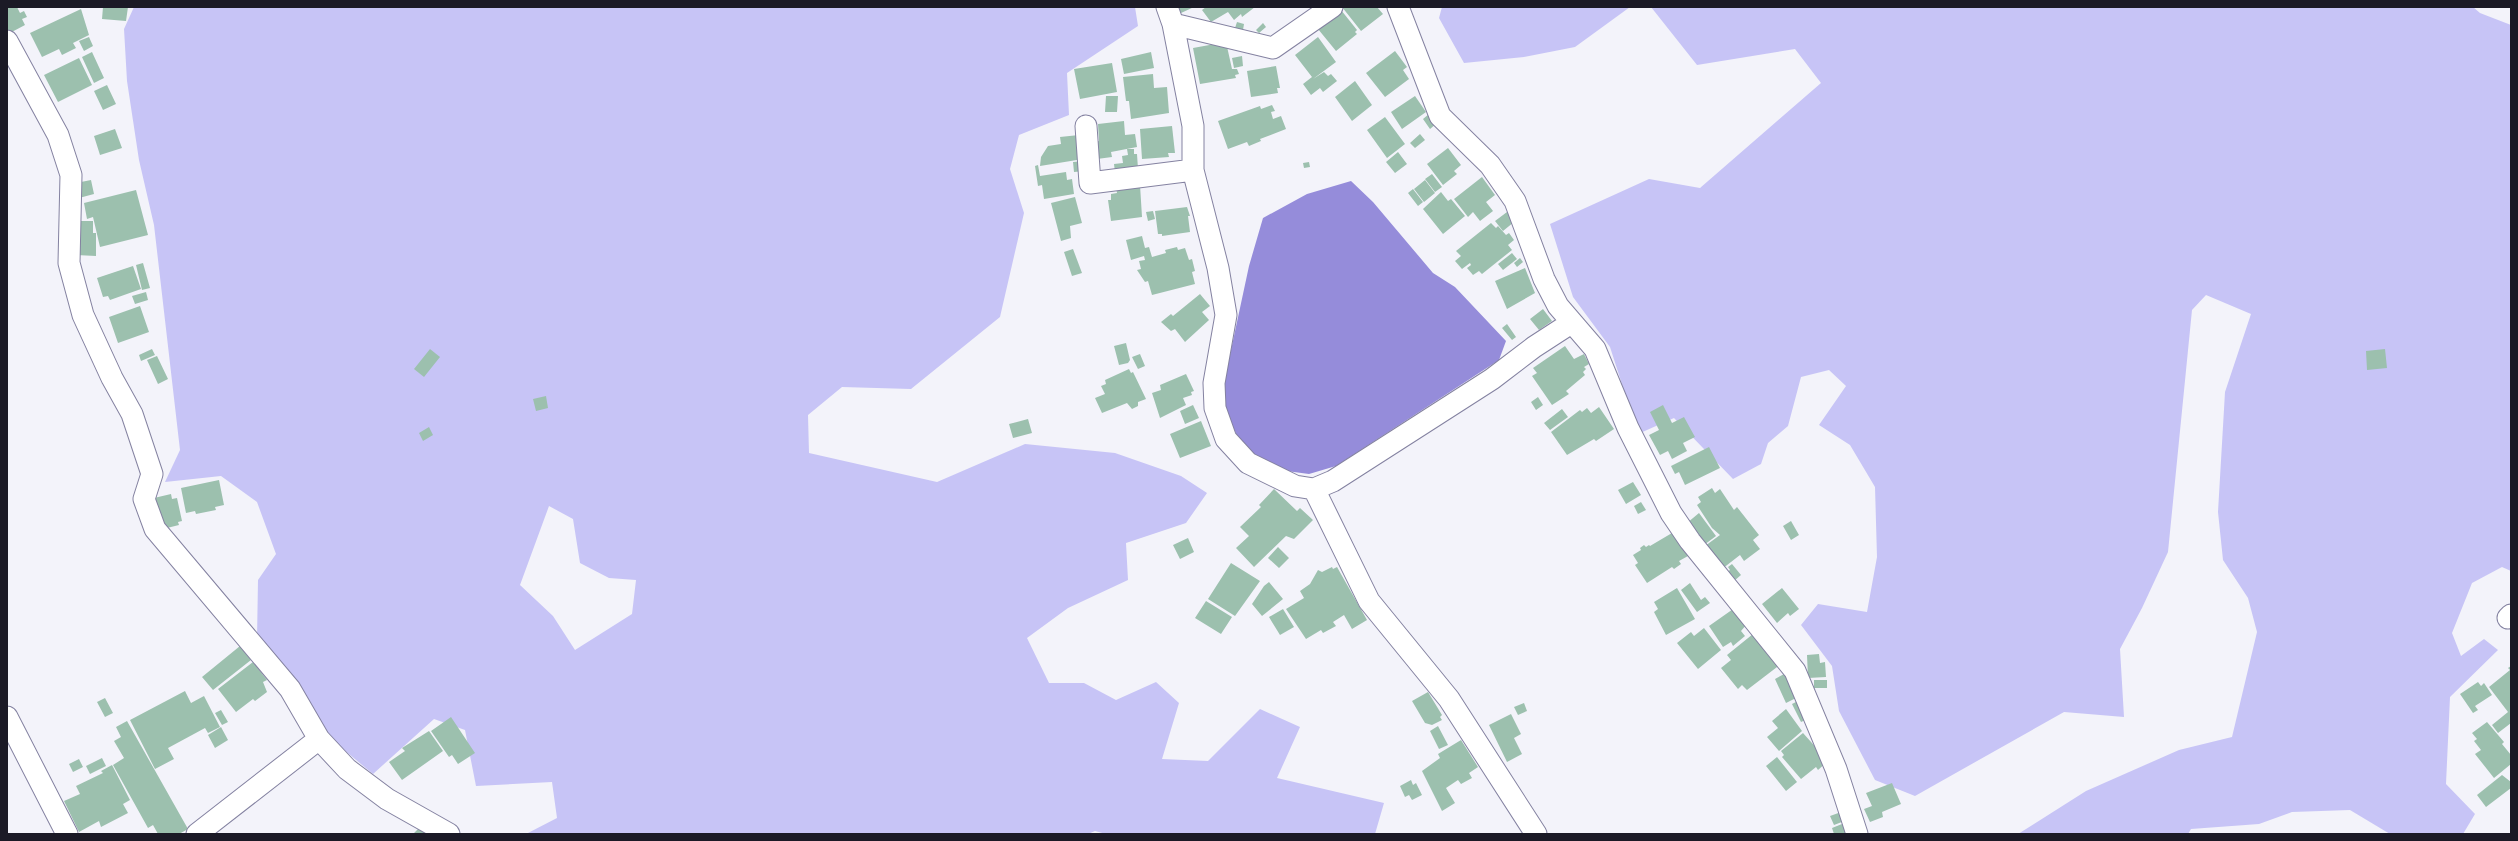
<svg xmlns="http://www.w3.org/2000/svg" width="2518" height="841" viewBox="0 0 2518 841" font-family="Poppins,sans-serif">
	<rect width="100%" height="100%" fill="#f3f3fa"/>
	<path fill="#c7c4f6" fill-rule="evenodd" d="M134,7H1135L1138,26L1067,73L1069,115L1019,135L1010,169L1024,213L1000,317L911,389L842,387L808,415L809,453L937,482L1025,444L1115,453L1181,476L1207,493L1186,523L1126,543L1128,580L1068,608L1027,638L1049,683H1084L1116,700L1156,682L1179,703L1162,759L1208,761L1260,709L1300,727L1277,778L1384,803L1375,834H1106L1095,831L1088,834H526L557,818L552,782L476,786L465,730L434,719L373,774L320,730L257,639L258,580L276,554L257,502L221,476L165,482L180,450L154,225L139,160L127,81L124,29ZM549,506L573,519L580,563L609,578L636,580L632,614L575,650L553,616L520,585Z
		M1442,7H1630L1575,47L1524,57L1464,63L1439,18Z
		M1651,7H2473L2480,13L2511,25V571L2502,567L2472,583L2452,633L2461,656L2484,639L2498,650L2450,697L2446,784L2475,814L2463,834H2390L2350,810L2292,812L2259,824L2191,829L2188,834H2018L2086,791L2179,750L2232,737L2257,632L2248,598L2223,560L2218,512L2225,392L2251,314L2206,295L2192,310L2168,552L2142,608L2120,649L2124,717L2064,712L1915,796L1875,780L1839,711L1832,666L1801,625L1818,604L1867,612L1877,557L1875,487L1850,445L1819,425L1846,386L1829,370L1801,377L1788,426L1768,443L1761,464L1733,479L1674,418L1638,434L1610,347L1573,297L1550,224L1649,179L1700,188L1821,83L1795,49L1697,65Z"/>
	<path fill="#958cda" d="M1351,181L1373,202L1433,273L1455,287L1506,341L1499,360L1336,466L1309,474L1279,470L1258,459L1239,440L1228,416L1222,392L1249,266L1263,218L1307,194Z"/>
	<path fill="#9cc0ae" d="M7,7H17L20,13L24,11L27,17L22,19L25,25L8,34Z
		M103,7H128L126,21L102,19Z
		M1178,7H1194L1181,13Z
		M1206,7H1255L1242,17L1241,14L1234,20L1228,12L1211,22L1202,10Z
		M1342,7H1377L1383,14L1361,31Z
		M81,9L89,35L73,43L76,48L62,55L59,49L42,57L30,33Z
		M1341,10L1357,30L1355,32L1357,34L1336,51L1318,29Z
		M1237,22L1244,24L1243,30L1235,28Z
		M1263,23L1266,27L1259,33L1256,30Z
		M89,37L93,46L84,51L79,41Z
		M1318,37L1336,62L1313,79L1324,72L1328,76L1331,74L1337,81L1323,92L1320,88L1311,95L1303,84L1312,77L1295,55Z
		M1226,42L1232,69H1237L1239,74L1235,75L1236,78L1200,84L1193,48Z
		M1395,51L1407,67L1403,70L1409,79L1385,97L1366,73Z
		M92,52L104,78L94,83L82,57Z
		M1151,52L1154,68L1124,74L1121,59Z
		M1242,56L1243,66L1234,68L1232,58Z
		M79,58L92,85L58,102L44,75Z
		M1112,63L1117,92L1080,99L1074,69Z
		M1276,66L1280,88H1277L1278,93L1251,97L1247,71Z
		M1153,74L1154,88L1167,87L1169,113L1131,119L1129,101H1126L1123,77Z
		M1355,81L1372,105L1352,121L1335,97Z
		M107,85L116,104L103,110L94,91Z
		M1106,96H1118L1117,112H1105Z
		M1415,96L1426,112L1402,129L1391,112Z
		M1272,105L1275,111L1271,112L1273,119L1281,116L1286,129L1260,139L1261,141L1249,146L1247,142L1228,149L1218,121L1260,106L1261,109Z
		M1429,114L1436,124L1430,129L1423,119Z
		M1385,117L1405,144L1387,158L1367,130Z
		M1124,121L1125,135L1135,134L1137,147L1111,152L1112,157L1097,159L1095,142L1099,141L1098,124Z
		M1172,126L1175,153H1168L1169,157L1142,159L1140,129Z
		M115,129L122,148L100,155L94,136Z
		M1420,134L1425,140L1415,148L1410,143Z
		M1079,135L1083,159L1040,166L1041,157L1048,146L1061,144L1060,137Z
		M1448,148L1461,165L1454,171L1457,174L1443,185L1427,164Z
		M1127,149H1134V154H1137L1138,169L1115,172L1114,164L1123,163L1122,156L1128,155Z
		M1398,152L1407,164L1395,173L1386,162Z
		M1084,161L1085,171L1074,172L1073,162Z
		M1309,162L1310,167L1304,168L1303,163Z
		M1038,165L1040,176L1066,172L1067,180L1072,179L1074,194L1044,199L1042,185L1038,186L1035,166Z
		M1432,174L1442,187L1435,192L1425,179Z
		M1482,177L1495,195L1486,202L1493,211L1480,221L1473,212L1468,217L1454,199Z
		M91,180L94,194L79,198L76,183Z
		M1425,180L1435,193L1424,202L1414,189Z
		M1140,185L1142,217L1111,221L1108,200H1111V194L1117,193L1116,188Z
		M1413,189L1423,202L1418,206L1408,193Z
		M136,190L148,235L100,247L93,217L87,219L84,203Z
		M1441,192L1448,201L1451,199L1465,216L1443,234L1423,209Z
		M1075,197L1082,223L1070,226L1071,238L1061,241L1051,203Z
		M1187,207L1190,216H1188L1190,232L1162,236V234H1158L1155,211Z
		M1153,211L1155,219L1148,221L1146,212Z
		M1507,212L1514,222L1503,231L1495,221Z
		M76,221H93V233H96V256L76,255Z
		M1491,223L1496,228L1498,226L1506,235L1509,233L1514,240L1508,245L1512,250L1482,274L1479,271L1473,275L1467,268L1471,265L1470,263L1462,269L1455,261L1461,256L1456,251Z
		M1142,236L1145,248L1149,247L1152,257L1166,253L1165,250L1177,247L1178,250L1185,248L1189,260L1192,259L1195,271L1192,272L1195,284L1152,295L1148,281L1145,282L1137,270L1141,269L1139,261L1145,260L1144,256L1131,260L1126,240Z
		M1073,249L1082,273L1072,276L1064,252Z
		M1512,253L1517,259L1503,270L1498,264Z
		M1520,258L1523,262L1517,267L1514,263Z
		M143,263L150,288L142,290L136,265Z
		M133,266L141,289L110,300L108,296L103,297L97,278Z
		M1525,268L1535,293L1507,309L1495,281Z
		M146,292L148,300L135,304L132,296Z
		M1200,294L1210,306L1202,312L1209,320L1185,342L1175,329L1171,331L1161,322L1171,314L1173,316Z
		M140,306L149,332L118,343L109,317Z
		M1543,309L1552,321L1539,330L1530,319Z
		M1507,324L1516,337L1512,340L1502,328Z
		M1126,343L1130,360L1128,363L1119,365L1114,346Z
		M1565,346L1574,359L1584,354L1589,364L1584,367L1586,369L1583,372L1585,375L1566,391L1569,394L1552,405L1532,376L1537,373L1533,368Z
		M152,349L155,355L141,361L139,355Z
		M430,349L440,357L424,377L414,369Z
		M2385,349L2387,368L2367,370L2366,351Z
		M1140,354L1145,366L1138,369L1132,357Z
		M157,356L168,379L158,384L147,360Z
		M1129,369L1131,373L1133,372L1146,399L1138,402V406L1132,409L1127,403L1102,413L1095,398L1105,394L1101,386L1106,384L1105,380Z
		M1186,374L1194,391L1191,392L1192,395L1183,398L1186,405L1160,418L1152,393L1161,390L1160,385Z
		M546,396L548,408L536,411L533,399Z
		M1538,397L1543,405L1536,410L1531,402Z
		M1193,405L1199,418L1185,424L1180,411Z
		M1663,405L1672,423L1684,417L1695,437L1683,443L1687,451L1672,459L1668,451L1660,455L1649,435L1659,430L1650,412Z
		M1599,407L1614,429L1596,441L1594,439L1567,455L1551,432L1580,410L1582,412L1587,408L1591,413Z
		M1562,409L1568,417L1550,430L1544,423Z
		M1028,419L1032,433L1013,438L1009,424Z
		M1201,421L1211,446L1180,458L1170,434Z
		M429,427L433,435L423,441L419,433Z
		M1709,447L1720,468L1685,485L1679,472L1675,474L1671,466Z
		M219,480L224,505L215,507L216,510L196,514L195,511L186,513L181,488Z
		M1633,482L1641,495L1626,504L1618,490Z
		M1712,488L1715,493L1720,489L1734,510L1737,507L1759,535L1753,540L1760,549L1744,561L1740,555L1722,569L1705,546L1720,535L1712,528L1697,505L1701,502L1698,497Z
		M1274,489L1297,511L1300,508L1313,520L1294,539L1286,536L1254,567L1236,548L1249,536L1240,527L1261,507L1259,505Z
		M171,494L172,499L177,498L182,521L178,522L179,525L163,529L154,498Z
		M1641,502L1646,510L1638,514L1634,506Z
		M1699,513L1716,536L1704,545L1687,523Z
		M1791,521L1799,535L1791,540L1783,526Z
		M1672,533L1688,552V556L1679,561L1681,564L1674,569L1672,567L1647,583L1635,565L1638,563L1633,555L1641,550L1640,548L1644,545L1646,547L1649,545L1650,546Z
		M1188,538L1194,552L1180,559L1173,545Z
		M1278,547L1289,558L1279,568L1268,558Z
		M1231,563L1260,581L1235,616L1208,599Z
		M1732,564L1741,575L1734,581L1727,572L1730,570L1728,567Z
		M1332,567L1333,569L1337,567L1367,620L1352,629L1344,615L1333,622L1336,626L1323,633L1321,630L1306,639L1286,609L1304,598L1300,591L1310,584L1318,570L1322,572Z
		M1269,582L1283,599L1262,616L1252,604L1264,586Z
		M1690,583L1701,600L1705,597L1710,603L1697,612L1681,590Z
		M1677,588L1695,619L1666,635L1654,612L1658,609L1654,602Z
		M1782,588L1799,609L1790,616L1788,613L1777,623L1762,604Z
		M1206,601L1232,617L1221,634L1195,618Z
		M1736,607L1747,624L1741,631L1745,636L1733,646L1731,642L1723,647L1709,626Z
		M1283,609L1294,627L1280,635L1269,617Z
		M1704,628L1721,650L1698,669L1677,643L1691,632L1694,636Z
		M1753,634L1781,664L1747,690L1742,685L1738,689L1721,668L1731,660L1727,655Z
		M240,646L251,660L213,690L202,677Z
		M1819,654L1820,663L1825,662L1826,677L1808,678L1807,655Z
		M253,662L267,680L263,682L267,692L255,701L253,699L236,712L218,689Z
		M2511,666V723L2498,733L2492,725L2508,712L2489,687L2510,670L2508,668Z
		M1786,673L1798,697L1786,703L1775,679Z
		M1814,680H1827V688H1814Z
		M2478,682L2481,686L2484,683L2492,695L2475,706L2478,710L2473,713L2460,694Z
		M185,691L191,703L204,696L220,727L208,733L205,728L168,748L174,759L155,769L130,720Z
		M1428,692L1442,715L1440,717L1442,720L1432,725L1425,723L1412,701Z
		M105,698L113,713L105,717L97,702Z
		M1800,700L1810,718L1801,722L1792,704Z
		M1524,703L1527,711L1518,715L1514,707Z
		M1786,709L1802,731L1779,751L1767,737L1778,728L1772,721Z
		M221,710L228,722L222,725L215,713Z
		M1511,714L1521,734L1514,738L1522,754L1507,762L1489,725Z
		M451,717L475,753L458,764L452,755L449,757L431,731Z
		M127,721L188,829L179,834H158L153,825L148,828L113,765L124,758L114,741L121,737L116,727Z
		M2487,722L2504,742L2502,744L2511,755V764L2494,778L2475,754L2481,750L2474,741L2477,739L2472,733Z
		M1438,726L1448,745L1439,749L1430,731Z
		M221,727L228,740L215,748L208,735Z
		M429,731L443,751L402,780L389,762L405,751L402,748Z
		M1803,733L1828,761L1818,770L1816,767L1801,779L1782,757L1784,755L1781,751Z
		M1461,740L1478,767L1469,773L1472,778L1461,784L1458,780L1446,788L1455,803L1442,811L1422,771L1440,758L1438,754Z
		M1777,757L1797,782L1786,791L1766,766Z
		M102,758L106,766L90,774L86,766Z
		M79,759L83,767L73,772L69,764Z
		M112,765L130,800L123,804L128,813L101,827L99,821L79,832L64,801L80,794L76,786L103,773L101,771Z
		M2502,775L2511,782V788L2486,807L2477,795Z
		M1411,780L1413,785L1416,783L1422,795L1412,800L1409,795L1405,797L1400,786Z
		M1892,783L1901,804L1882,812L1883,817L1870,822L1864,809L1872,806L1866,793Z
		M1844,811L1847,820L1834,825L1830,816Z
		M1847,822L1851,834H1834L1832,828Z
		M424,823L454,834H413Z"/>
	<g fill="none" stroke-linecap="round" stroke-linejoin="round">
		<defs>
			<path id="street" d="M1167,7L1173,24L1193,126V170L1218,268L1226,315L1214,383L1215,408L1226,439L1248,463L1295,486L1314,489L1333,481L1492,379L1534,347L1571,323
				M1398,7L1440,116L1490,165L1515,201L1544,279L1558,306L1595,349L1628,428L1671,513L1690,541L1795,671L1836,769L1857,834
				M1173,24L1273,48L1332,7
				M7,41L58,135L71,175L69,263L83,315L112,378L132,414L152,474L144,499L155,529L290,689L319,739L347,769L387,799L449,834
				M1086,126L1090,183L1193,170
				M1314,489L1369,601L1449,699L1536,834
				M2508,618L2511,615
				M7,717L67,834
				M197,834L319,739"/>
		</defs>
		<use href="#street" stroke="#8482a1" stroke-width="23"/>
		<use href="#street" stroke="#fff" stroke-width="21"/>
	</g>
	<rect width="2518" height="841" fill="none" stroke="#1b1a26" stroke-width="16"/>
</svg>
